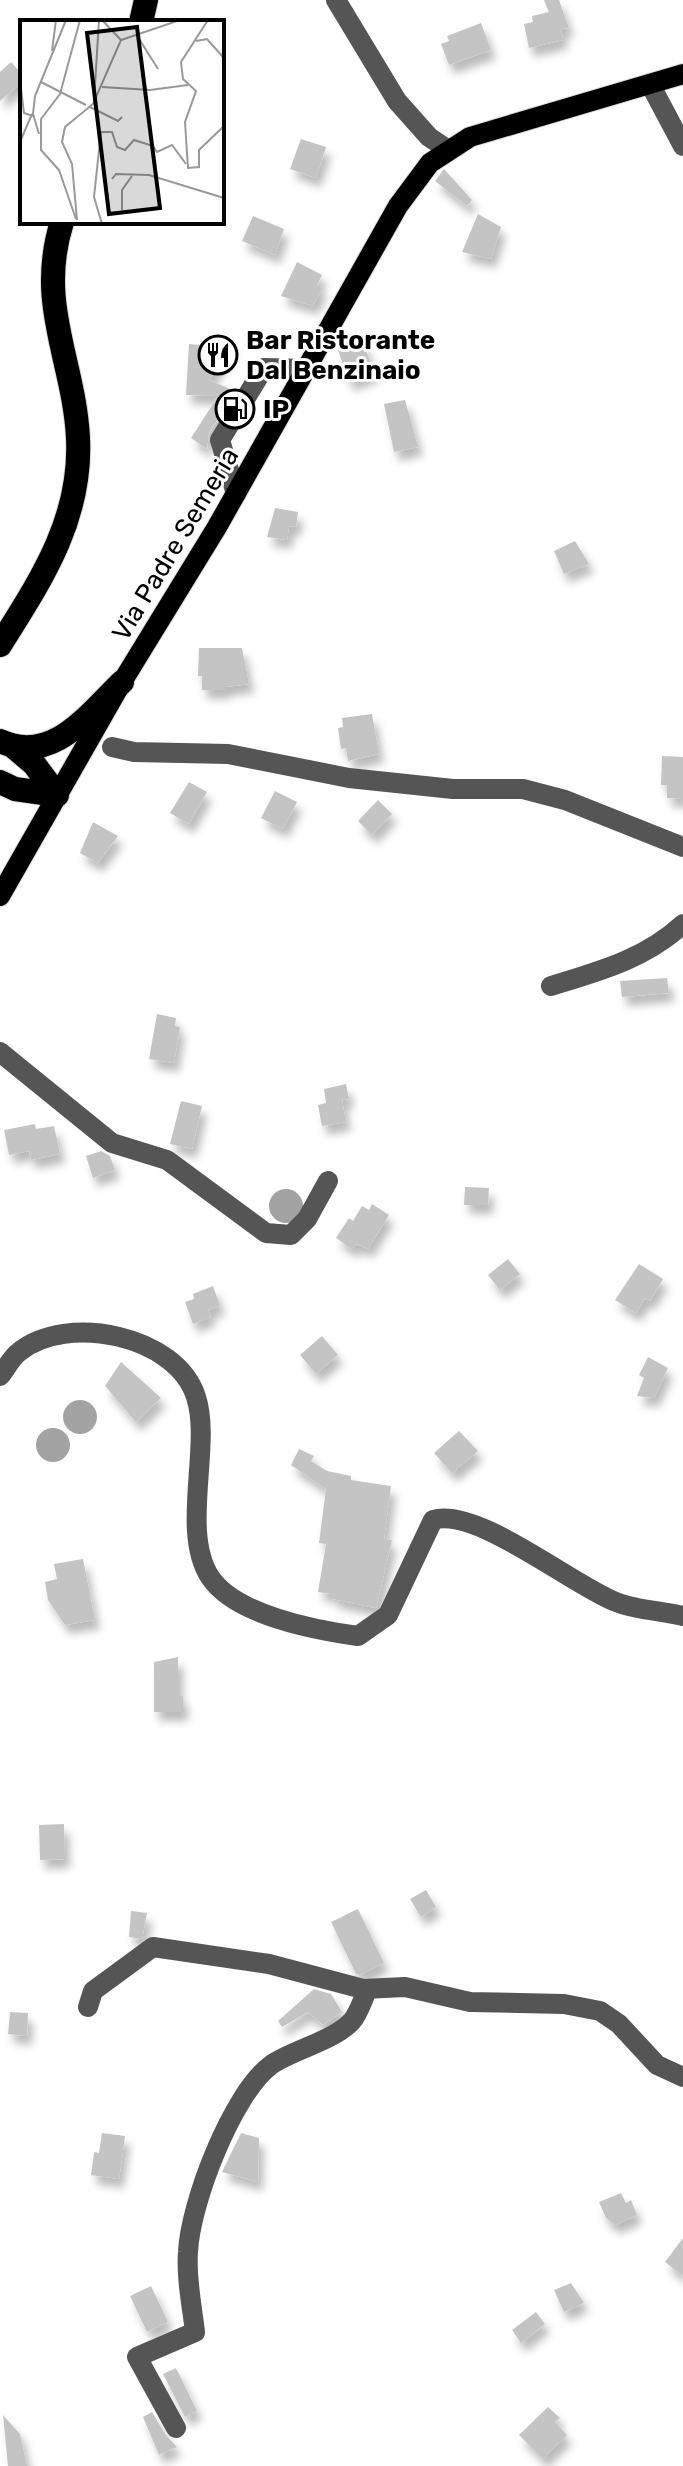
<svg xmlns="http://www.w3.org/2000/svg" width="683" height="2466" viewBox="0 0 683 2466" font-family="Rubik,sans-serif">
	<defs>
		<filter id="shadow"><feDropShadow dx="5" dy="9" stdDeviation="4" flood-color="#0004"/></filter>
	</defs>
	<rect width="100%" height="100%" fill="#fff"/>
	<path fill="#a3a3a3" d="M269 1206a17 17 0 1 1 34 0a17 17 0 1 1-34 0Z
		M63 1417a17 17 0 1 1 34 0a17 17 0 1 1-34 0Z
		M36 1445a17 17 0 1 1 34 0a17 17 0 1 1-34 0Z"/>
	<path fill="#c4c4c4" filter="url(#shadow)" d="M544,0H559L569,28L561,29L563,40L529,48L524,24L533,22L532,16L549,12Z
		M481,23L491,50L449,65L441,44L449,41L447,36Z
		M11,62L22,74V82L0,101V72Z
		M301,139L326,147L316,178L290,169Z
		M444,169L472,200L467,206L435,181Z
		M478,214L501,227L491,259L462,252Z
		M253,216L284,229L275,255L242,241Z
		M297,262L322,275L317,285L322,288L313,306L281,296Z
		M363,341L374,373L349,382L338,350Z
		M189,344L231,348L209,380L235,391L209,433L207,449L191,438L218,396L186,395Z
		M405,400L418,447L394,452L384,404Z
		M275,508L298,512L296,527L289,526L287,540L267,537Z
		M575,541L589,564L564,574L554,551Z
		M199,648H242L249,684L225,687V690H202V676H198Z
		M372,714L379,754L348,761L346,748L341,749L338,728L343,727L342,718Z
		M662,756L683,757V799L667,798V785H661Z
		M189,782L207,792L189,824L170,813Z
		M275,791L297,802L283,829L261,818Z
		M378,800L392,814L372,835L358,821Z
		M93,822L118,836L98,863L80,853Z
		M667,978L669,993L622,997L620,981Z
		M157,1014L176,1018L175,1026L180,1027L174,1063L149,1059Z
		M346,1084L349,1099L342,1100L346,1122L322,1126L318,1105L326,1103L324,1089Z
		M181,1101L202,1106L192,1149L170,1144Z
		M35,1124L36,1129L54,1126L60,1154L31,1160L29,1151L9,1155L4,1130Z
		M101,1151L110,1156L115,1170L93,1178L86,1156Z
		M465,1187L489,1188L488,1205H464Z
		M372,1204L389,1215L368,1249L357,1244L352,1249L336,1238L349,1218L353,1221L362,1206L369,1210Z
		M508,1259L520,1274L500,1290L488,1275Z
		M639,1264L663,1279L650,1301L645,1298L636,1313L615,1300Z
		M213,1286L220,1306L208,1310L211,1317L193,1324L185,1302L194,1299L193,1294Z
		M322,1336L338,1355L316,1374L300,1355Z
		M648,1357L668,1368L654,1398L637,1396L644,1378L639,1375Z
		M121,1362L161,1398L136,1422L105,1386Z
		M459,1431L478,1451L452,1473L434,1453Z
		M299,1449L314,1456L311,1461L327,1471L351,1476V1480L391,1486L384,1539L392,1540L376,1608L333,1599V1594L318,1592L326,1544L319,1543L326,1489L291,1465Z
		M83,1559L95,1620L65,1625L48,1600L45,1582L57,1579L54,1564Z
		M178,1657V1696H183V1712H154V1662Z
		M64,1824L65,1859L40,1860L39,1825Z
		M426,1890L436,1907L421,1917L410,1899Z
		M358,1909L384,1963L360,1975L356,1974L331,1922Z
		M131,1911L147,1913L142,1939L129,1937Z
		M314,1989L331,1994L342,2012L323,2025L308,2012L282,2027L278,2021Z
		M10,2012L28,2013L27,2036L8,2034Z
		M102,2133L125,2136L119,2179L91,2175L94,2152L99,2153Z
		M241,2133L259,2138L258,2182L222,2172Z
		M621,2193L626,2203L631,2200L637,2215L615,2225L606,2218L599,2202Z
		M683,2238V2276L665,2262Z
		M571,2283L584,2303L564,2312L554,2290Z
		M151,2286L168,2322L147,2332L130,2296Z
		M536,2312L545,2324L521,2343L512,2330Z
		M176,2368L197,2411L185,2417L163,2374Z
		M548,2407L560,2418L555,2422L567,2435L543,2459L519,2435Z
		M152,2412L165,2434L177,2447L159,2455L143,2417Z
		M3,2415L20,2434L27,2466H8Z"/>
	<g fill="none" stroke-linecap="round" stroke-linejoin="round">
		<defs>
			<path id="major" d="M0,896L122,682L217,527L398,206L430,163L470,137L683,74"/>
			<path id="highway" d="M141,22L146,0
				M0,645C41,580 82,519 78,438C74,360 36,304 62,222
				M0,741C52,765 88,715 122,682
				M14,747L34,764L57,795
				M0,782L15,789L57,795"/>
		</defs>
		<use href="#major" stroke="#dbdbdb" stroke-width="22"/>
		<use href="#highway" stroke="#dbdbdb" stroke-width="26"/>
		<path stroke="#555" stroke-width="20" d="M336,0L397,101L429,137L447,149
			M650,84L683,146
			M236,494L220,440L264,368L306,369
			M112,747L134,752L228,754L349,778L453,789H523L565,800L683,847
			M551,986C600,971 645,959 683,924
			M0,1052L112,1143L167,1160L266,1233L291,1235L307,1219L328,1181
			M0,1376C6,1369 11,1358 19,1352C66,1313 177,1335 196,1397C212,1445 180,1531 210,1577C235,1615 315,1630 358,1636L388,1615L433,1520C476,1506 572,1585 616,1602C636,1610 662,1611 683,1616
			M88,2007L93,1991L153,1947L269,1964L363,1989L405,1987L470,2002L564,2004L600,2011L619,2024L657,2065L683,2077
			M176,2428L137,2357L195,2332C192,2306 186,2278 188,2252C190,2204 232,2094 271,2065C292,2050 334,2041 352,2021C359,2013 363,1998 368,1989"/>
		<use href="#major" stroke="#000" stroke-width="20"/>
		<use href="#highway" stroke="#000" stroke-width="24"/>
	</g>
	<defs>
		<symbol id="restaurant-ring" viewBox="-11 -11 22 22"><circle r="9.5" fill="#fff" stroke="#000" stroke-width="1.5"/><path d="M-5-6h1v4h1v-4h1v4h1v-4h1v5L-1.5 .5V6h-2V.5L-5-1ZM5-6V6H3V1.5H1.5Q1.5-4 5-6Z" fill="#000"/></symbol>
		<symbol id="fuel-ring" viewBox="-11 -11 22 22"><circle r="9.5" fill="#fff" stroke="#000" stroke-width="1.5"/><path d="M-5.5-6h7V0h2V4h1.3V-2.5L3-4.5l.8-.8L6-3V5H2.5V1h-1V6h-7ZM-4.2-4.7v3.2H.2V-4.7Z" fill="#000"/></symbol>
	</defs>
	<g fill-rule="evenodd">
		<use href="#restaurant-ring" x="196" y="333" width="44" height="44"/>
		<use href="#fuel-ring" x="213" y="387" width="44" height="44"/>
	</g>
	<g text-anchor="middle" stroke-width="6" stroke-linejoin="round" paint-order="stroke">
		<g font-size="26" font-weight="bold" fill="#000" stroke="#fff" text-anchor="start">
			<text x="246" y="349">Bar Ristorante<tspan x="246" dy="30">Dal Benzinaio</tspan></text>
			<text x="263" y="418">IP</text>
		</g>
		<g font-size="26" fill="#000" stroke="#fff">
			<text transform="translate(175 544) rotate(-59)" y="9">Via Padre Semeria</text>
		</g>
	</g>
	<g transform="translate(20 20)">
		<rect width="204" height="204" fill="#fff"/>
		<path fill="none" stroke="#999" stroke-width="2" d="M82,0L101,20M188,0L161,42L163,59L176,71L165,102L168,148L179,147V130L204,106M116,14L138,49M176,21L187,19L204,38M32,31L36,0M0,60L4,93L13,96M21,62L66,85M82,67L130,70L168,65M74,81L79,0M70,87L98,101L102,97M19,114L13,94L15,76L46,0M0,122L12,94M92,159L96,154L129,155L204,178M102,190V170L112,156M56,199L39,150L21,130V99L40,74L60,0M57,200L52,144L42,122L45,107L73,84L101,20L160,0M82,204L74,177L81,112H92L97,127L105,130L114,120L133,126L137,132L152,125L166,144"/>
		<path fill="#000" fill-opacity="0.15" stroke="#000" stroke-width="4" d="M117,7L140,188L89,194L67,13Z"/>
		<rect width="204" height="204" fill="none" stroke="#000" stroke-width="4"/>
	</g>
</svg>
